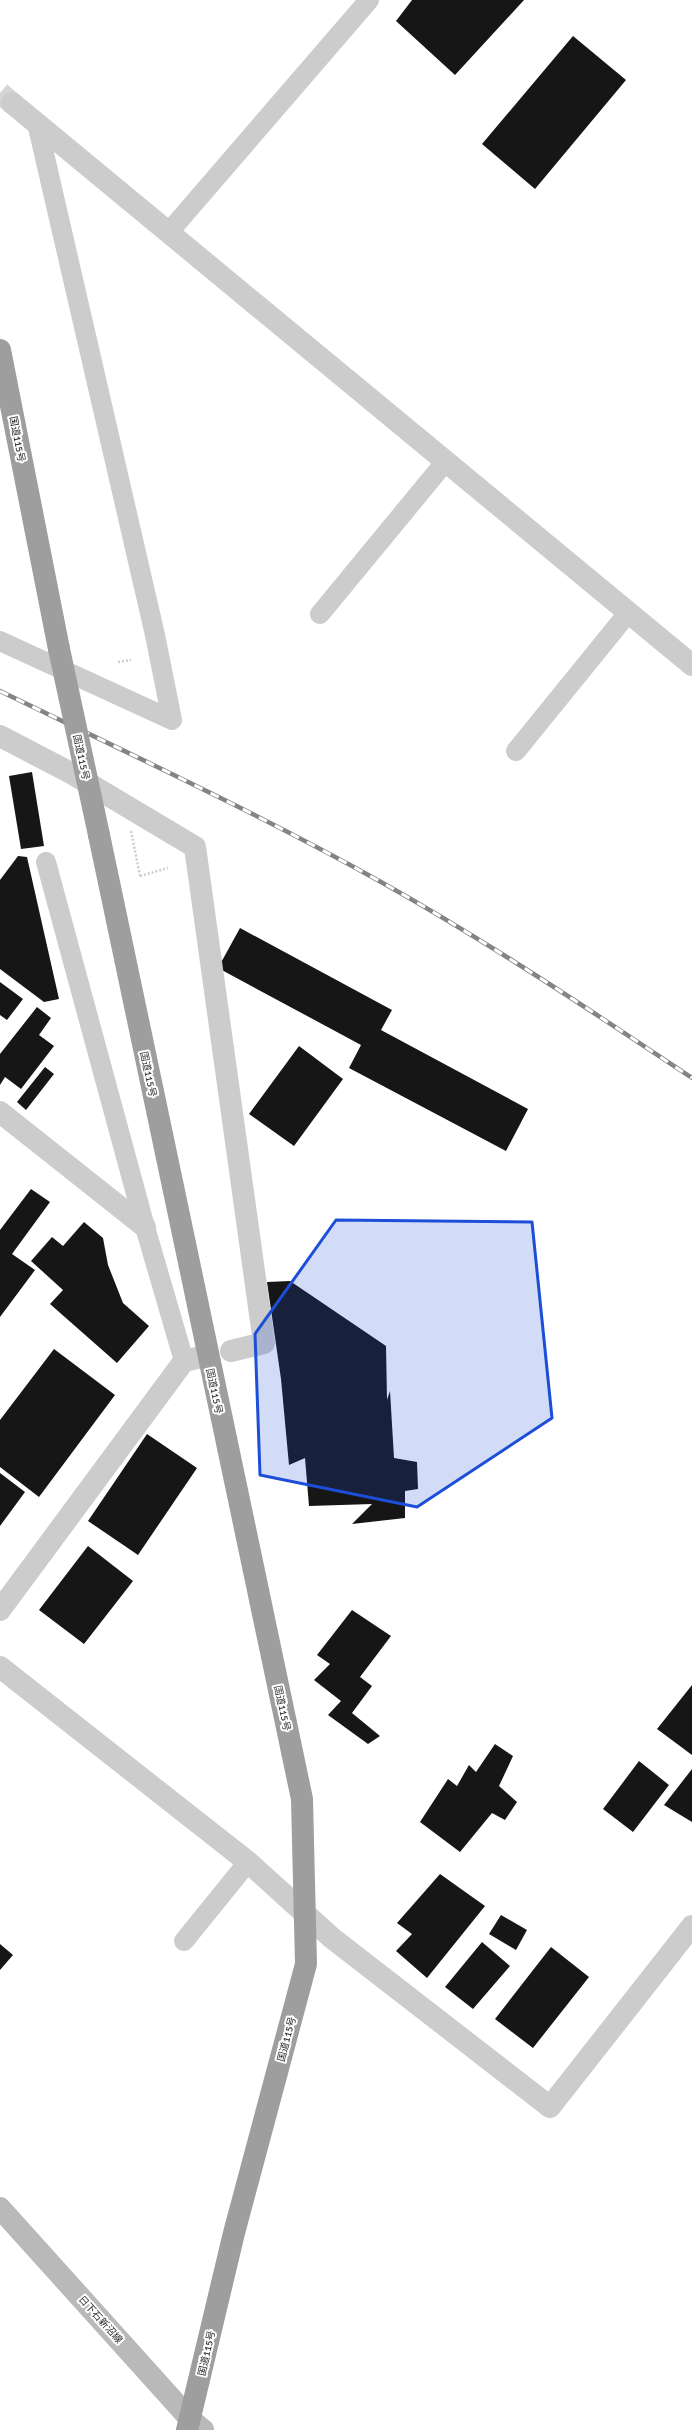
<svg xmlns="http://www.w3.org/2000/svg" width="692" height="2430" viewBox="0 0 692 2430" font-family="Signika,'Noto Sans JP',sans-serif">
	<rect width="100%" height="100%" fill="#fff"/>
	<path fill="#161616" d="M412,0H524L455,75L396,21Z
		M573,36L626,80L535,189L482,144Z
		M32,772L44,846L21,849L9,776Z
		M18,856L27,857L59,999L44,1002L0,969V880Z
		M240,928L392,1010L381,1030L528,1109L506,1151L349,1068L361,1045L218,968Z
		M0,982L23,999L7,1020L0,1015Z
		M37,1007L51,1018L39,1035L54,1046L21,1089L5,1077L0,1085V1054Z
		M299,1046L343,1079L294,1146L249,1114Z
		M45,1067L54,1074L26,1110L17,1102Z
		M31,1189L50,1202L12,1254L35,1270L0,1317V1230Z
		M84,1222L103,1238L108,1265L123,1303L149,1326L117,1363L50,1304L63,1290L31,1261L52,1237L63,1246Z
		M290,1281L386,1346L387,1400L390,1391L394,1458L417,1462L418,1489L405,1491V1518L352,1524L372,1504L309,1506L305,1458L289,1465L281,1379L267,1282Z
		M54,1349L115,1395L39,1497L0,1467V1420Z
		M147,1434L197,1468L138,1555L88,1521Z
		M0,1473L25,1492L0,1526Z
		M88,1546L133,1581L84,1644L39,1610Z
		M352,1610L391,1636L360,1677L372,1686L352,1713L380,1736L368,1744L328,1715L341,1701L314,1680L330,1664L317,1655Z
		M692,1685V1755L657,1729Z
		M495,1744L513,1756L499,1786L517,1802L505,1820L492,1813L460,1852L420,1822L448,1779L457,1786L469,1765L476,1772Z
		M639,1761L669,1785L633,1832L603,1809Z
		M692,1769V1822L664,1805Z
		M440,1874L485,1906L427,1978L396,1951L412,1934L397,1923Z
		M501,1915L527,1930L516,1950L489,1934Z
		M482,1942L510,1966L473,2009L445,1987Z
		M0,1944L13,1955L0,1970Z
		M551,1947L589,1977L533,2048L495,2019Z"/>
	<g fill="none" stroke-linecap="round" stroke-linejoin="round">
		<path stroke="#d5d5d5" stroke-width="22" stroke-dasharray="22 11" stroke-linecap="butt" d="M0,93L12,103"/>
		<path stroke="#ccc" stroke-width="2.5" stroke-dasharray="2 2" stroke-linecap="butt" d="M118,662L131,660
			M140,876L168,868"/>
		<path stroke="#ccc" stroke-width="20" d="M169,232L369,0
			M320,614L446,461
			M0,641L172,720L155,635L37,123
			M516,751L628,613
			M46,862L145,1227L184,1361
			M184,1941L248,1862"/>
		<path stroke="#ccc" stroke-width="22" d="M12,103L692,665
			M0,736L71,773L195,847L264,1343L231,1351
			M0,1112L145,1227
			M0,1610L184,1361L197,1358
			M0,1667L248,1862L332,1938L550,2107L692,1926"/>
		<path stroke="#b9b9b9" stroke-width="22" d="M0,2208L190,2419L203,2430"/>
		<path stroke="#9e9e9e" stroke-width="22" d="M0,350L59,649
			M99,835L302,1799L306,1964L234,2233L187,2430"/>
		<defs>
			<path id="rail" d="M0,691C128,753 257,813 381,882C488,942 590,1010 692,1078"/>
		</defs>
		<use href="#rail" stroke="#848484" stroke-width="4.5"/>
		<use href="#rail" stroke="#fff" stroke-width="3" stroke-dasharray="9" stroke-linecap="butt"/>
		<path stroke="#ccc" stroke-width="2.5" stroke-dasharray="2 2" stroke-linecap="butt" d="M131,831L140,876"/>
		<path stroke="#9e9e9e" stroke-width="22" d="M59,649L99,835"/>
	</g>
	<path fill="#1d4ed8" fill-opacity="0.2" stroke="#1d4ed8" stroke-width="3" stroke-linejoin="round" d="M336,1220L532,1222L552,1418L417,1507L260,1475L255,1334Z"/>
	<g text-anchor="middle" stroke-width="4" stroke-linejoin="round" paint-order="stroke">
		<g font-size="10" fill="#2f2f2f" stroke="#fff">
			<text transform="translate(18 439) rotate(79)" y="4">国道115号</text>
			<text transform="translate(82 757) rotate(78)" y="4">国道115号</text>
			<text transform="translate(149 1074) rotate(78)" y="4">国道115号</text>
			<text transform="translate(215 1391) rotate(78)" y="4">国道115号</text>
			<text transform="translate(283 1708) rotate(78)" y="4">国道115号</text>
			<text transform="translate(286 2039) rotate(-75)" y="4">国道115号</text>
			<text transform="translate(101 2319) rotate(48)" y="4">日下石新沼線</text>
			<text transform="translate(206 2353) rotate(-77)" y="4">国道115号</text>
		</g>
	</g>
</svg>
